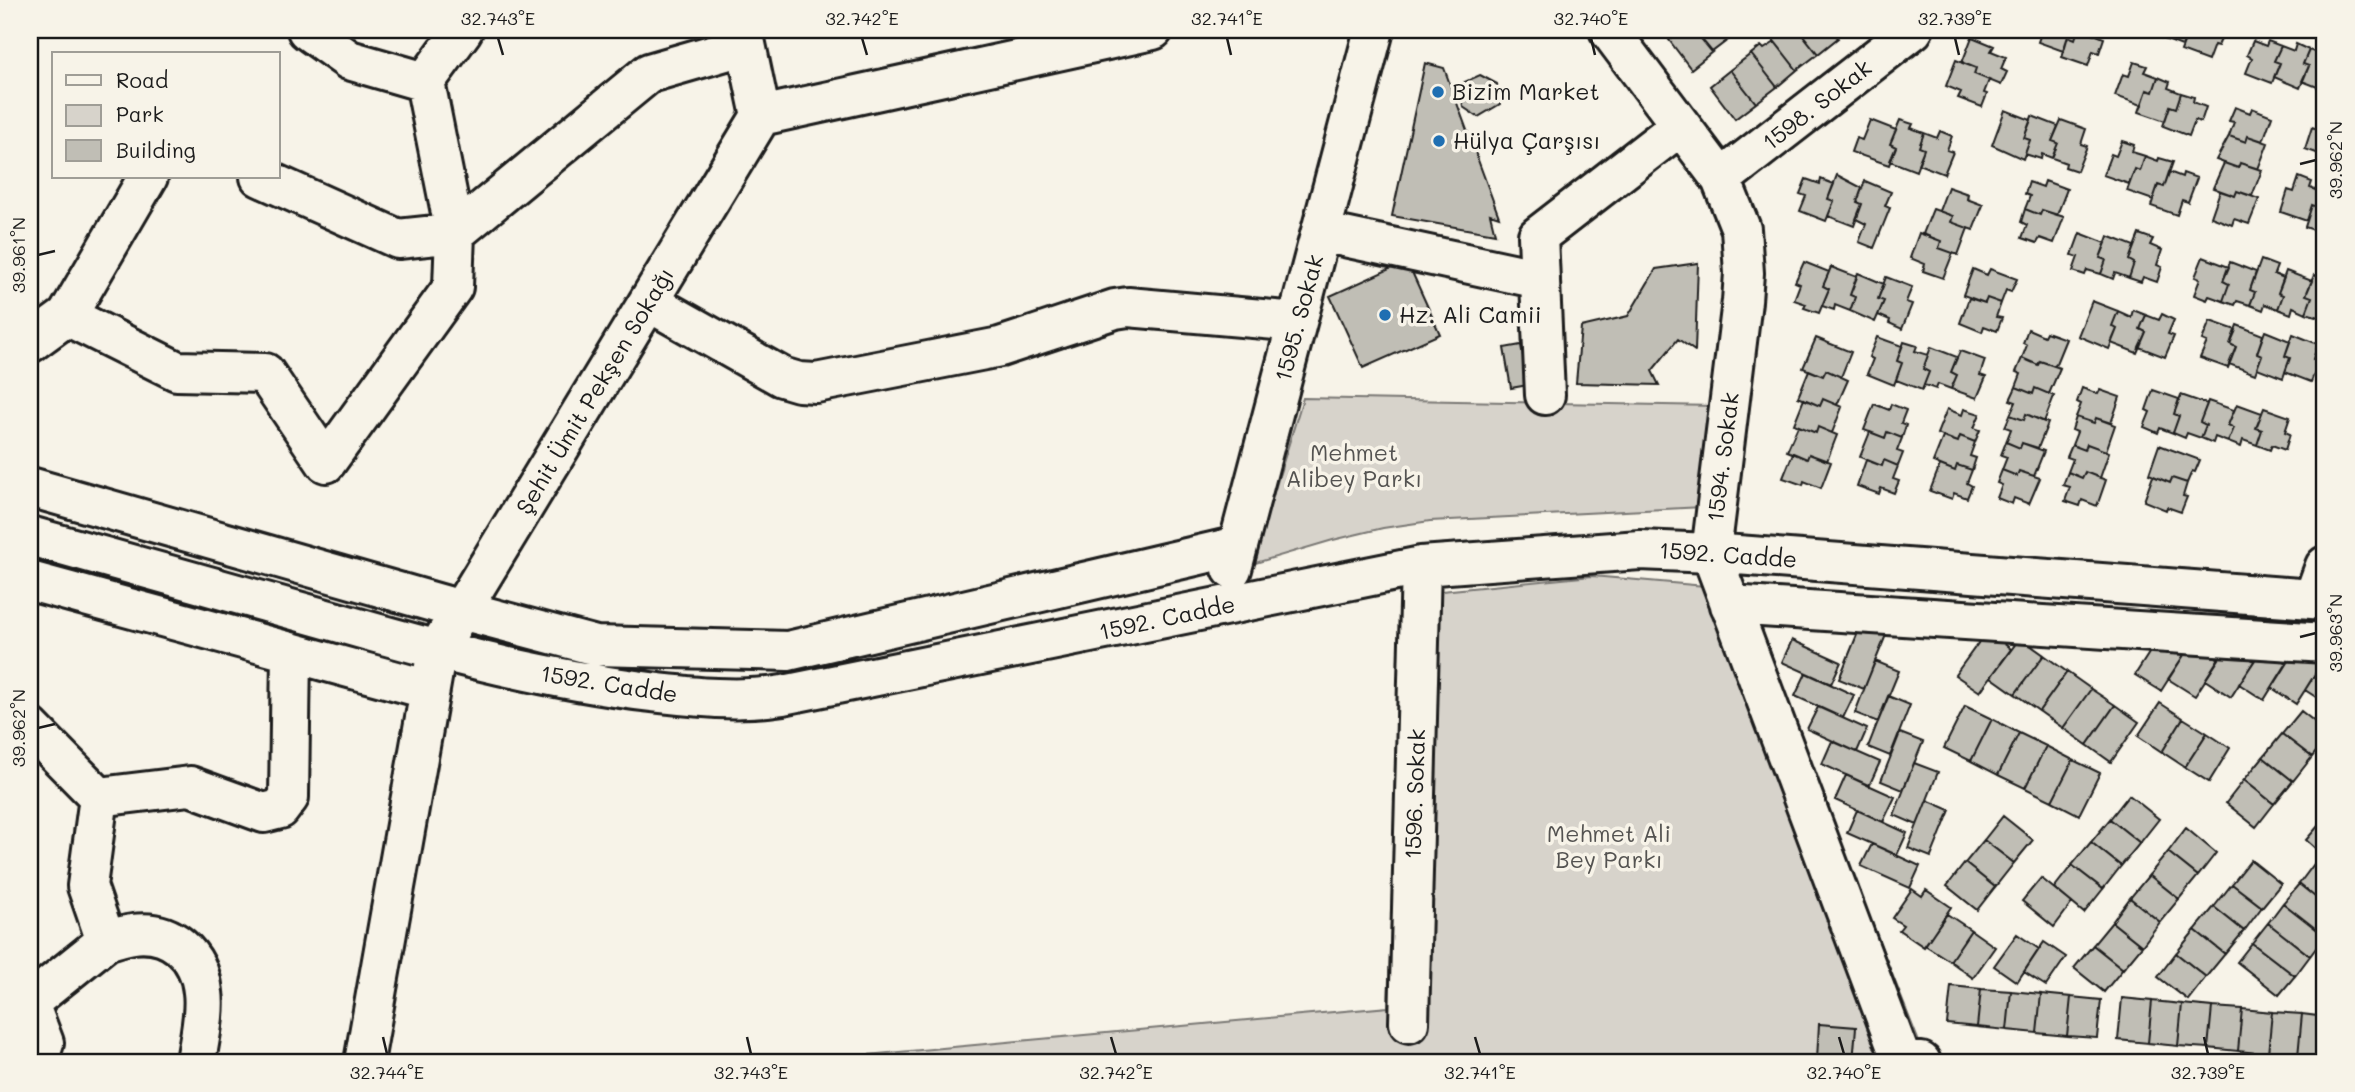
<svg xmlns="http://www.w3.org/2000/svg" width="2355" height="1092" viewBox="0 0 2355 1092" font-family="Mali,sans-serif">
	<rect width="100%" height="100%" fill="#f7f3e8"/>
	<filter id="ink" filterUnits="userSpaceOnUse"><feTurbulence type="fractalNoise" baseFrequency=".0143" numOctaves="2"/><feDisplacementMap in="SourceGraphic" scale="14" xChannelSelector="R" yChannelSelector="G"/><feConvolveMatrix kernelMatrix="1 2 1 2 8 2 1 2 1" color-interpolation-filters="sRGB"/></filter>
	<g filter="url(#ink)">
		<path fill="#d7d3cb" stroke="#7a7874" stroke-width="2" d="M1303,398L1716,406L1703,507L1430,521L1383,528L1333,540L1252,564Z
			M1592,576L1739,589L1927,1062H791L1388,1007L1402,595Z"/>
		<path fill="#c0beb5" stroke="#1c1c1c" stroke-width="2" d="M1678,30H1694L1712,52L1691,69L1669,40L1679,32Z
			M1694,30H1728L1733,36L1712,52Z
			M1782,30H1799L1818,54L1797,70L1772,38Z
			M1799,30H1832L1838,38L1818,54Z
			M2042,30H2078L2075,39L2068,36L2063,51L2038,42Z
			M2078,30H2092L2091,33L2104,38L2099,53L2093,51L2088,66L2062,57L2068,36L2075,39Z
			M2159,30H2189L2182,46L2156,36Z
			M2189,30L2195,31V30H2225L2218,46L2214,45L2208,61L2181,51Z
			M1972,37L1994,46L1991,51L2006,57L2001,69L2007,72L2001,85L1974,74L1976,68L1962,63Z
			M2253,41L2266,46L2268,41L2281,46L2274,61L2280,63L2272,83L2246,73L2252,58L2247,55Z
			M1775,42L1797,70L1777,87L1751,54L1761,46L1764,49Z
			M2296,44L2309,50L2303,64L2309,66L2300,88L2274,77L2280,63L2274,61L2281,46L2294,51Z
			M2324,48L2325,49V90L2302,81L2309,66L2303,64L2309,50L2322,55Z
			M1751,54L1777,87L1756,103L1730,70Z
			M1956,60L1976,68L1974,74L1989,80L1984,93L1987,94L1982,107L1958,98L1961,92L1946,86Z
			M2134,62L2147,66L2144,72L2158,77L2153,92L2147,90L2142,105L2115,96L2123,74L2129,76Z
			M1425,63L1444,68L1499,217L1490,214L1495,234L1392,216Z
			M1730,70L1756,103L1735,119L1710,86Z
			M1480,75L1497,84L1500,104L1478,117L1463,107L1460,84Z
			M2158,77L2170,82L2168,88L2181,93L2176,108L2170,106L2165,121L2139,112L2147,90L2153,92Z
			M2181,93L2194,97L2193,102L2206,107L2201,122L2195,120L2189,136L2163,126L2170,106L2176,108Z
			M2235,107L2250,113L2252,108L2272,116L2263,141L2248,136L2246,142L2229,136L2234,122L2229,121Z
			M2005,110L2031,120L2024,138L2030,140L2023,159L1992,145Z
			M2323,114L2325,115V156L2305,149L2312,127L2318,129Z
			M2032,116L2058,126L2052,141L2058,143L2052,158L2042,154L2041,159L2025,154L2030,140L2024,138Z
			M1870,120L1896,130L1890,144L1896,147L1889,165L1851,152L1856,138L1862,140Z
			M1900,120L1913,124L1911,128L1924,133L1919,147L1924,149L1916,171L1890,161L1896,147L1890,144Z
			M2061,120L2086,129L2081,144L2087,146L2077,171L2065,167L2066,163L2052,158L2058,143L2052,141Z
			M1940,131L1952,136L1947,150L1953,152L1944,174L1918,164L1924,149L1919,147L1924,133L1937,138Z
			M2229,136L2246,142L2248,136L2268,143L2258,169L2240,163L2238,168L2216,160Z
			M2122,141L2134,145L2132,152L2145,156L2140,171L2135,169L2129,184L2103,175L2111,154L2116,156Z
			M2145,156L2158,161L2159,158L2173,162L2164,187L2158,185L2153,200L2127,191L2135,169L2140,171Z
			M2224,163L2238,168L2240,163L2262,170L2252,196L2237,191L2235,196L2213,188Z
			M2169,172L2182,177L2183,173L2197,178L2188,202L2182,200L2177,215L2151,206L2158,185L2164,187Z
			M1837,175L1862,188L1857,202L1862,204L1854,226L1828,216L1834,201L1828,199Z
			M2299,177L2312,182L2310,188L2323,193L2318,207L2312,205L2307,221L2281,212L2288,190L2294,192Z
			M1806,179L1820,184L1821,179L1834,184L1828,199L1834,201L1826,221L1800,211L1806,196L1800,194Z
			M1865,181L1891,192L1885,206L1890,208L1874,248L1859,242L1866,224L1856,219L1862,204L1857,202Z
			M2045,181L2067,189L2057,215L2042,210L2040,215L2025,209L2030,196L2025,194L2029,182L2043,187Z
			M1948,187L1968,194L1967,199L1983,205L1973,230L1951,222L1953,216L1939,211Z
			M2220,191L2235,196L2237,191L2259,199L2249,224L2234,219L2232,225L2211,217Z
			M2323,193H2325V234L2305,227L2312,205L2318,207Z
			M1933,209L1953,216L1951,222L1968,228L1958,255L1939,248L1941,241L1923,234Z
			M2025,209L2040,215L2042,210L2064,217L2054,243L2040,238L2037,243L2022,238L2027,225L2021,222Z
			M1919,233L1941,241L1939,248L1953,253L1943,278L1923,271L1925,264L1910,258Z
			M2080,233L2106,243L2100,258L2106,260L2101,274L2087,270L2085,275L2073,271L2078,257L2072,255Z
			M2139,234L2153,239L2150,245L2162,250L2157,265L2162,267L2157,282L2143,277L2141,282L2129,278L2134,263L2129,260Z
			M2108,236L2134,246L2129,260L2134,263L2129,278L2115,273L2113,279L2101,274L2106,260L2100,258Z
			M2203,257L2229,267L2223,281L2229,284L2223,301L2209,296L2207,300L2194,295L2200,279L2195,277Z
			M2261,260L2277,266L2274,274L2284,278L2278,293L2283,295L2278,309L2265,304L2263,310L2250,305L2255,292L2250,290Z
			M1407,261L1440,334L1363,368L1330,296Z
			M1804,262L1829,272L1823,286L1829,289L1819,313L1804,308L1806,304L1794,300L1800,284L1795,282Z
			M2230,262L2256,272L2250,290L2255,292L2250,305L2237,301L2235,305L2223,301L2229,284L2223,281Z
			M1698,263L1695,351L1678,339L1652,371L1659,385L1576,383L1581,327L1628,316L1656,269Z
			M1831,267L1857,277L1850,295L1855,297L1850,311L1835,305L1834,310L1822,306L1829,289L1823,286Z
			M1973,269L1987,275L1990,269L2017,279L2011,292L2006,290L2001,303L1987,298L1985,303L1963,295Z
			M2286,271L2312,281L2306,295L2312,297L2306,313L2293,307L2291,314L2278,309L2283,295L2278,293Z
			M1858,273L1884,284L1878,299L1884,301L1875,322L1850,311L1855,297L1850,295Z
			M2314,275L2325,279V313L2321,312L2319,317L2306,313L2312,297L2306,295Z
			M1886,277L1912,287L1906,302L1912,304L1902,329L1889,323L1890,320L1878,315L1884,301L1878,299Z
			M1969,298L1985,303L1987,298L2001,303L1996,317L2002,318L1997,331L1984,326L1982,332L1960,323Z
			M2092,301L2118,311L2112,326L2117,329L2109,349L2078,336Z
			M2133,310L2146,315L2140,329L2146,332L2137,353L2111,343L2117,329L2112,326L2118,311L2131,317Z
			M2162,314L2174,320L2168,334L2174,336L2165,357L2139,347L2146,332L2140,329L2146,315L2159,320Z
			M2210,321L2236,330L2230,344L2236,347L2228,368L2200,358L2207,342L2202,340Z
			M2237,325L2263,335L2257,353L2262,355L2255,374L2229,364L2236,347L2230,344Z
			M2028,329L2044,336L2046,332L2066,339L2055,366L2040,361L2038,365L2022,358L2027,345L2023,343Z
			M2265,331L2290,341L2285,356L2290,358L2283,378L2257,368L2262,355L2257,353Z
			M2293,334L2318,344L2313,359L2319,361L2311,382L2285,372L2290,358L2285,356Z
			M1877,337L1902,346L1897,361L1902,363L1894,385L1867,374L1873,359L1869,357Z
			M1816,338L1851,352L1841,377L1826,370L1823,376L1803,368Z
			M1904,342L1917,346L1915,351L1928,355L1923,369L1929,372L1922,390L1896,380L1902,363L1897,361Z
			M1521,345L1528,385L1511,388L1504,348Z
			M1931,347L1957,357L1951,372L1957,375L1951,389L1938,384L1936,389L1924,385L1929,372L1923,369Z
			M1960,351L1985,360L1980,375L1986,377L1977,398L1951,389L1957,375L1951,372Z
			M2022,358L2038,365L2040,361L2060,368L2049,394L2035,388L2033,394L2016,387L2021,374L2016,372Z
			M1809,370L1823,376L1826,370L1848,380L1837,405L1823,399L1820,406L1798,397Z
			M2016,387L2033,394L2035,388L2054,396L2044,422L2026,414L2024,420L2010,415L2016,402L2010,400Z
			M2082,388L2098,394L2100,390L2120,397L2111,423L2096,418L2094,423L2076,417L2081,404L2077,402Z
			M2153,390L2179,399L2174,414L2179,416L2173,433L2160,428L2158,433L2144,427L2150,412L2146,410Z
			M2181,395L2207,404L2200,422L2206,425L2201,438L2187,433L2185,438L2173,433L2179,416L2174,414Z
			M1804,399L1820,406L1823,399L1842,407L1832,433L1818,427L1816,433L1794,424Z
			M2208,401L2234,410L2228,425L2234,428L2228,442L2215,437L2213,443L2201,438L2206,425L2200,422Z
			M1874,404L1889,410L1891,404L1906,410L1901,423L1906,425L1902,438L1887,432L1885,438L1864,430Z
			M2237,404L2262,413L2256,428L2262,430L2257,445L2243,440L2241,447L2228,442L2234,428L2228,425Z
			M2264,408L2290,417L2285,432L2290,434L2285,450L2272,445L2270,450L2257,445L2262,430L2256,428Z
			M1947,409L1962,415L1964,409L1980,414L1974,428L1980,430L1975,442L1960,436L1958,442L1937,434Z
			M2026,414L2048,423L2038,448L2022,443L2020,448L2006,442L2011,429L2005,427L2010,415L2024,420Z
			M2076,417L2094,423L2096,418L2115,425L2106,451L2087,444L2085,450L2072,445L2077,432L2072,430Z
			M1798,426L1816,433L1818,427L1837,435L1827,461L1809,454L1807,459L1787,451Z
			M1870,432L1885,438L1887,432L1902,438L1897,451L1903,453L1898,466L1884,460L1882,466L1860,457Z
			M1960,436L1975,442L1970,456L1976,458L1972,470L1957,465L1955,471L1933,462L1943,437L1958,442Z
			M2006,442L2020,448L2022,443L2044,451L2034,476L2019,471L2017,476L2002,470L2007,457L2001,455Z
			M2087,444L2109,452L2100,478L2085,472L2082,478L2068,472L2073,459L2067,457L2072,445L2085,450Z
			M2159,445L2200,460L2195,472L2192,471L2187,483L2172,478L2170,483L2149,474Z
			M1793,453L1807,459L1809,454L1831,462L1821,488L1804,481L1803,485L1783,478Z
			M1866,460L1882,466L1884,460L1898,466L1893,479L1899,481L1894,493L1881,488L1879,494L1857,486Z
			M1940,465L1955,471L1957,465L1972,470L1967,483L1972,486L1967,498L1954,493L1952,499L1930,491Z
			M2002,470L2017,476L2019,471L2040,478L2029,504L2014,498L2012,504L1997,498L2002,485L1997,483Z
			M2068,472L2082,478L2085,472L2106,480L2097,506L2082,500L2080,506L2065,501L2070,487L2063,485Z
			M2153,476L2170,483L2172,478L2187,483L2183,496L2187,497L2181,512L2167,507L2166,510L2144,501Z
			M1861,625L1886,635L1864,689L1839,679Z
			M1987,631L2011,649L1980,692L1955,675Z
			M2020,638L2044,655L2015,694L1991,677Z
			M2158,639L2184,655L2161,691L2135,675Z
			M1792,640L1841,662L1831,684L1782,662Z
			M2192,643L2219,659L2195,696L2168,679Z
			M2228,644L2254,661L2231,697L2205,680Z
			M2263,648L2287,663L2264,700L2239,684Z
			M2296,650L2321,665L2296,704L2272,688Z
			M2044,655L2067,672L2039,711L2015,694Z
			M2325,658V703L2305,690Z
			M1875,661L1899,671L1878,722L1855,713Z
			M2067,672L2091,689L2063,728L2039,711Z
			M1806,673L1854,695L1843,718L1795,696Z
			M2091,689L2115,705L2087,745L2063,728Z
			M1888,696L1910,705L1890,756L1868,747Z
			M2160,703L2183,718L2162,752L2138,736Z
			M2115,705L2139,722L2111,762L2087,745Z
			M1965,706L1992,719L1971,761L1944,748Z
			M1818,707L1867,729L1857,752L1807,729Z
			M2301,711L2325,730V741L2312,757L2282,734Z
			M2183,718L2207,733L2185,767L2162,752Z
			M1992,719L2019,733L1998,775L1971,761Z
			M1900,733L1923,742L1903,790L1881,781Z
			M2019,733L2046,746L2025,788L1998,775Z
			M2207,733L2230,748L2209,782L2185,767Z
			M2282,734L2312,757L2293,781L2263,757Z
			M1832,741L1880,762L1869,786L1822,764Z
			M2046,746L2073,760L2052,801L2025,788Z
			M2263,757L2293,781L2274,804L2244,780Z
			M2073,760L2100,773L2079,815L2052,801Z
			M1914,763L1938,772L1917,825L1894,815Z
			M1846,775L1895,797L1883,822L1835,800Z
			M2244,780L2274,804L2256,827L2226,803Z
			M2129,795L2159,819L2140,843L2110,819Z
			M1927,800L1950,810L1931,857L1908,848Z
			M1857,810L1907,833L1897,855L1847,833Z
			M2003,816L2033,840L2014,863L1984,840Z
			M2325,818V857L2306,840Z
			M2110,819L2140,843L2121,866L2091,842Z
			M2186,828L2216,853L2198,876L2168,852Z
			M1984,840L2014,863L1995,887L1965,863Z
			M2091,842L2121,866L2103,889L2072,865Z
			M1872,844L1920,866L1910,888L1861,866Z
			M2168,852L2198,876L2179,899L2149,875Z
			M2251,860L2281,884L2262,907L2232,884Z
			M1965,863L1995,887L1977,910L1947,886Z
			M2314,864L2325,873V905L2299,884Z
			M2072,865L2103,889L2084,913L2054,888Z
			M2149,875L2179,899L2160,922L2130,898Z
			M2041,878L2072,903L2054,927L2022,901Z
			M2232,884L2262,907L2244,931L2214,907Z
			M2299,884L2325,905V936L2283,903Z
			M1912,889L1922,896L1926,890L1951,907L1924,947L1899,930L1903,925L1892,918Z
			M2130,898L2160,922L2142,946L2112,922Z
			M2283,903L2325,936L2310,956L2268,923Z
			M2214,907L2244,931L2225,954L2195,930Z
			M1947,914L1971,930L1950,961L1925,945Z
			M2112,922L2142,946L2123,969L2093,945Z
			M2268,923L2310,956L2295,976L2252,943Z
			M1971,930L1995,947L1973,978L1950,961Z
			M2195,930L2225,954L2206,977L2176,953Z
			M2017,934L2039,949L2017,982L1994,966Z
			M2044,942L2066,957L2046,986L2024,972Z
			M2252,943L2295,976L2279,995L2237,962Z
			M2093,945L2123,969L2104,992L2074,968Z
			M2176,953L2206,977L2188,1000L2158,977Z
			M1951,986L1981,989L1977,1027L1947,1024Z
			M1981,989L2011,991L2007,1030L1977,1027Z
			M2011,991L2041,994L2037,1033L2007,1030Z
			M2041,994L2071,997L2067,1036L2037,1033Z
			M2071,997L2101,1000L2097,1038L2067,1036Z
			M2122,998L2152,1001L2148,1043L2118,1040Z
			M2152,1001L2182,1004L2178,1046L2148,1043Z
			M2182,1004L2212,1007L2208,1048L2178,1046Z
			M2212,1007L2242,1009L2238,1051L2208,1048Z
			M2242,1009L2272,1012L2268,1054L2238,1051Z
			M2272,1012L2302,1014L2298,1056L2268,1054Z
			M2302,1014L2325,1017V1059L2298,1056Z
			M1819,1024L1856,1027L1853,1062L1817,1059Z"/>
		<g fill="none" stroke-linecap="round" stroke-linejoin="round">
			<defs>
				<path id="minor" d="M307,30L349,60L425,82
					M743,30L761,116
					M1609,30L1721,179L1741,229L1744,273L1742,301L1711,553L1902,1061L1921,1062
					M260,177L398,239L455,233L425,82L463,30
					M1721,179L1913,30
					M1321,232L1540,279
					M649,302L782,377L799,382L816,383L1000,347L1115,309L1128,307L1297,322
					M67,316L148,177
					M30,343L67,316L177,371L265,373L326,463L453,287L455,233L649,73L746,45
					M1545,395L1538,236L1680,126
					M30,487L461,610L596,646L788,651L1238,546
					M30,536C137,566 244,596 351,626C449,654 549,680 651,692C694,697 739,702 783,695L1421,566L1640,550L1711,553L2325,600
					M1232,569L1374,30
					M30,581L430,690
					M2313,599L2325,566
					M1730,605L2325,643
					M30,727L99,797L87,886L106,941L30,1002
					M99,797L190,786L264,813L280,809L289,797L291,652
					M106,941C115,938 124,935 133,934C171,929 199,954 203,992C206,1014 199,1040 196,1062
					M30,1006L44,1043L38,1062
					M1409,1023L1421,566
					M364,1062L437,650L761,116L1153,30"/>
			</defs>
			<use href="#minor" stroke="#1c1c1c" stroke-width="44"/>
			<use href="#minor" stroke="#f7f3e8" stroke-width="38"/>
		</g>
	</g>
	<path fill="none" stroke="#1c1c1c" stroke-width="2.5" d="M498,38L503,55M862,38L867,55M1227,38L1231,55M1591,38L1595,55M1955,38L1959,55M2300,164L2316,160M38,255L55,251M2300,637L2316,633M38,728L55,724M383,1037L387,1054M747,1037L751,1054M1111,1037L1116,1054M1475,1037L1480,1054M1839,1037L1844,1054M2204,1037L2208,1054"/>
	<g fill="#1f6fb2" stroke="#f7f3e8" stroke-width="2.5">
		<circle cx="1438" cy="92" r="7"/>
		<circle cx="1439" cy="141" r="7"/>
		<circle cx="1385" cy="315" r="7"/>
	</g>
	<g text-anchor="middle" stroke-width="7" stroke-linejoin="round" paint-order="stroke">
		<g font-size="23" fill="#1c1c1c" stroke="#f7f3e8" text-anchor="start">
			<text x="1452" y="100">Bizim Market</text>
			<text x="1453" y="149">Hülya Çarşısı</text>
			<text x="1399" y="323">Hz. Ali Camii</text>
		</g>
		<g font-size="23" fill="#1c1c1c" stroke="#f7f3e8">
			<text transform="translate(1817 105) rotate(-38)" y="8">1598. Sokak</text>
			<text transform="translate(1299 318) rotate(-75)" y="8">1595. Sokak</text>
			<text transform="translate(595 391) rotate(-59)" y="8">Şehit Ümit Pekşen Sokağı</text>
			<text transform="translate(1723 457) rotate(-83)" y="8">1594. Sokak</text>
			<text transform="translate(1728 555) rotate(4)" y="8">1592. Cadde</text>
			<text transform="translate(1167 618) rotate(-12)" y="8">1592. Cadde</text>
			<text transform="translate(609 684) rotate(9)" y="8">1592. Cadde</text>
			<text transform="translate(1415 794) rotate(-88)" y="8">1596. Sokak</text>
		</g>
		<g font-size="23" fill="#545351" stroke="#f7f3e8">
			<text x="1354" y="461">Mehmet<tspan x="1354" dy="26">Alibey Parkı</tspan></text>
			<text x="1609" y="842">Mehmet Ali<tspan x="1609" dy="26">Bey Parkı</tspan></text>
		</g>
	</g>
	<rect width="2355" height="1092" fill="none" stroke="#f7f3e8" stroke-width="77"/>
	<rect x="52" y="52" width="228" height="126" fill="#f7f3e8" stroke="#9f9d96" stroke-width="2"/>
	<rect x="66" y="75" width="35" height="10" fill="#f7f3e8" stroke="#9f9d96" stroke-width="2"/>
	<text x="116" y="88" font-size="21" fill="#1c1c1c">Road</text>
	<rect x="66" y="105" width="35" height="21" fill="#d7d3cb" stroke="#9f9d96" stroke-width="2"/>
	<text x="116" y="122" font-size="21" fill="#1c1c1c">Park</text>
	<rect x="66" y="140" width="35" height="21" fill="#c0beb5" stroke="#9f9d96" stroke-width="2"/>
	<text x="116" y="158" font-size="21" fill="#1c1c1c">Building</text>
	<rect x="38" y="38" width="2278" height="1016" fill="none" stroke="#1c1c1c" stroke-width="2.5"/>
	<g font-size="18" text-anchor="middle" fill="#1c1c1c">
		<text x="498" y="25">32.743°E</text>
		<text x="862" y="25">32.742°E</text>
		<text x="1227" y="25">32.741°E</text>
		<text x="1591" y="25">32.740°E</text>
		<text x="1955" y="25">32.739°E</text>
		<text transform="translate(2336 160) rotate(-90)" y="6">39.962°N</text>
		<text transform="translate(19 255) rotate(-90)" y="6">39.961°N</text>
		<text transform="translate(2336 633) rotate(-90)" y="6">39.963°N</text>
		<text transform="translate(19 728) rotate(-90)" y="6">39.962°N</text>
		<text x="387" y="1079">32.744°E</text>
		<text x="751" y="1079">32.743°E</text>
		<text x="1116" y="1079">32.742°E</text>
		<text x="1480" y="1079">32.741°E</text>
		<text x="1844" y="1079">32.740°E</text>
		<text x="2208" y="1079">32.739°E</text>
	</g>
</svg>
